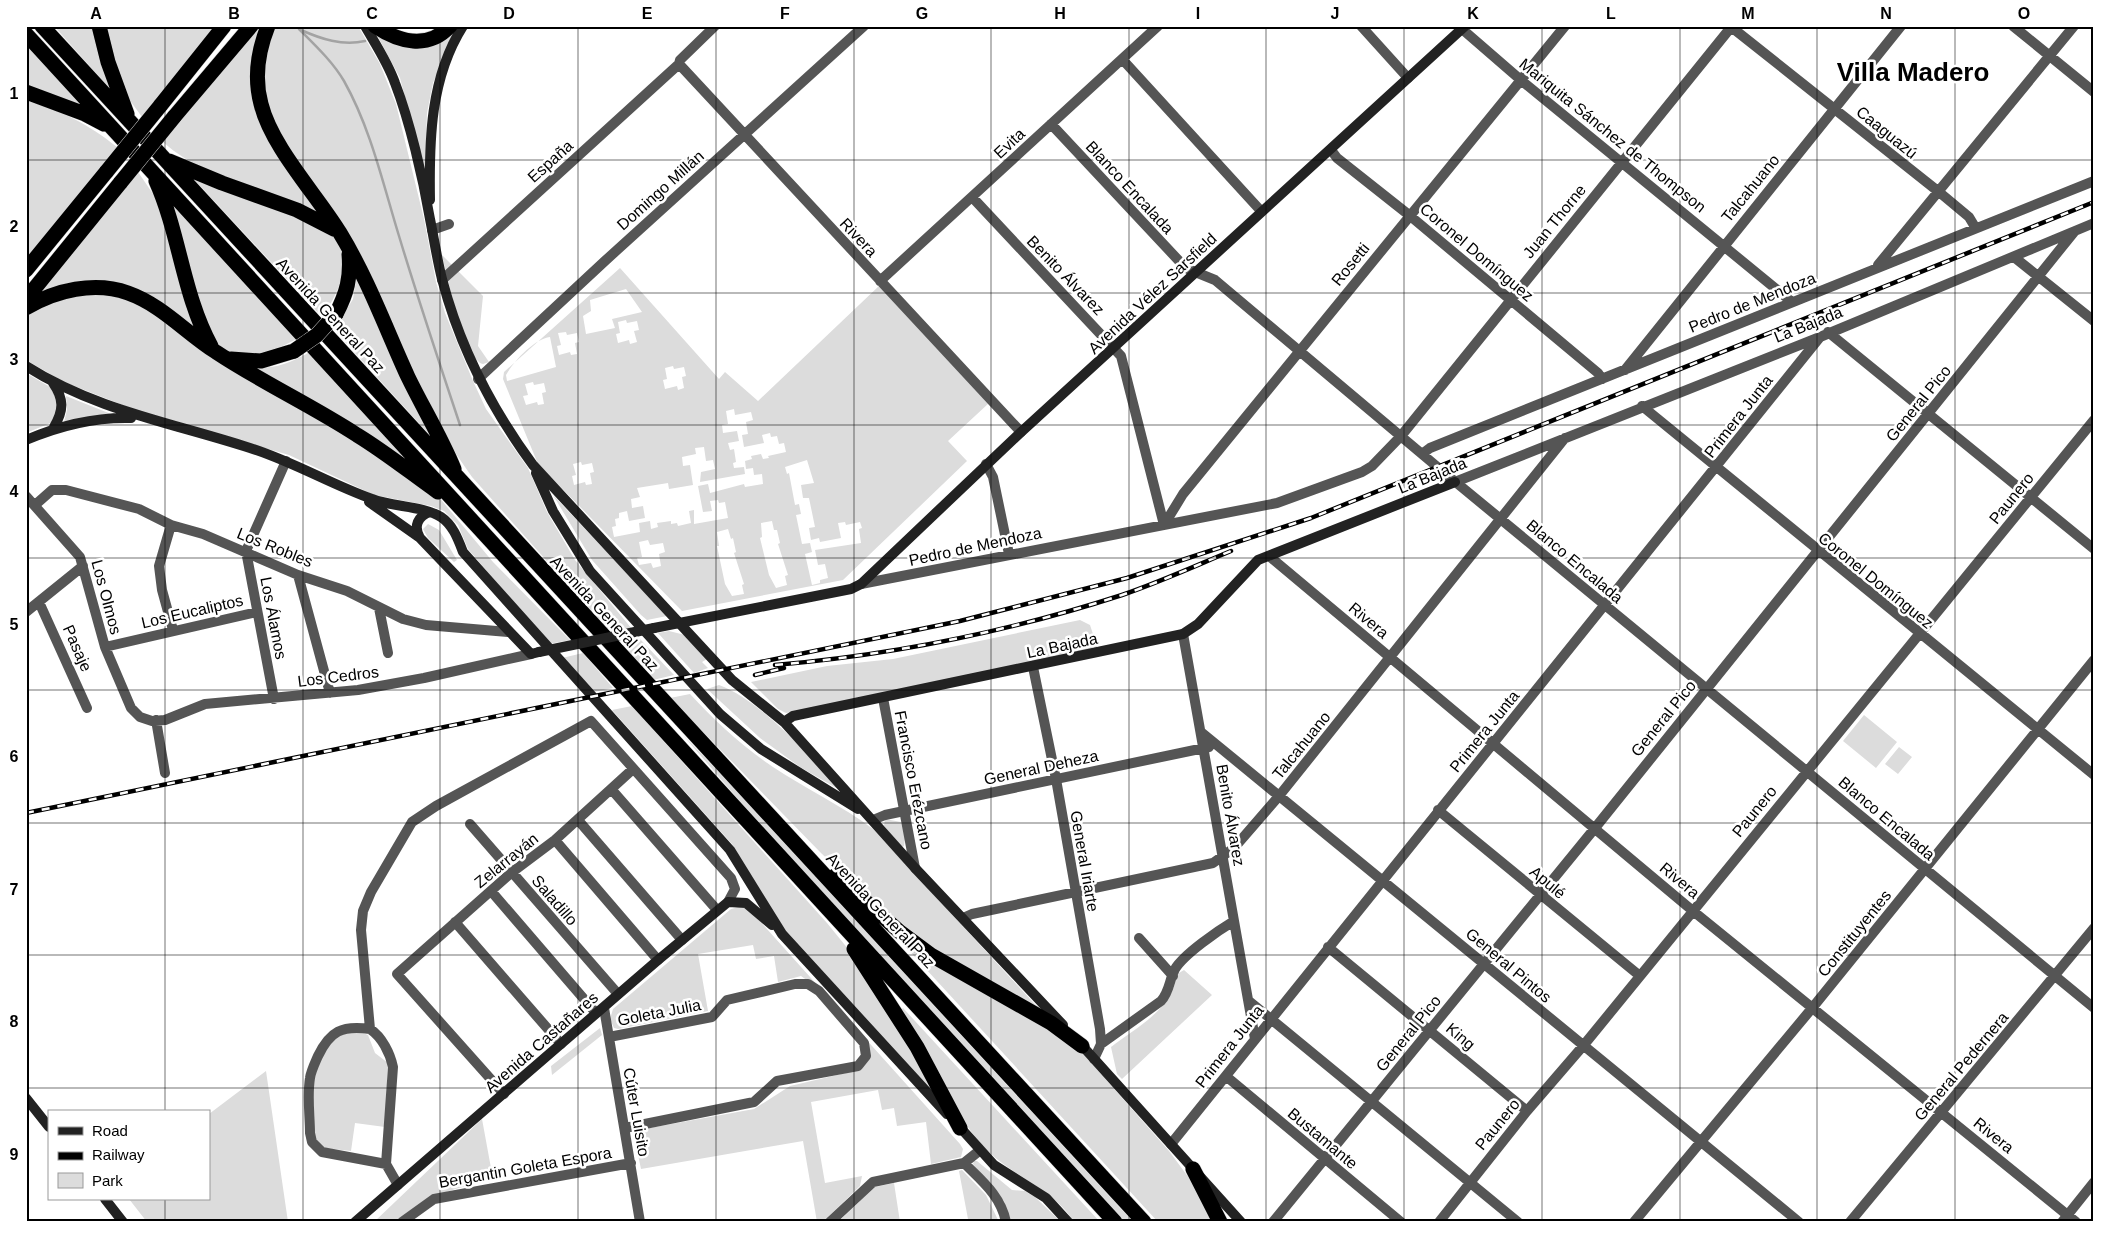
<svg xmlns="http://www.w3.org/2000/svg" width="2120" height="1248" viewBox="0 0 2120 1248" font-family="Arial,sans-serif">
	<rect width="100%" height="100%" fill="#fff"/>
	<path fill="#dcdcdc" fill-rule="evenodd" d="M54,26H93L111,90Z
		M103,26H216L142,117L126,95Z
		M258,26H263L254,92L324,217C271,196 206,180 163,142Z
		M274,26H358L380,64L396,104L424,219L436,282L445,313L473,381L486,409L528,468L547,512L575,560L632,629L611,633L472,477L447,441L274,123C261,82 259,67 274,26Z
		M453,34L433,83L427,113L425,173L400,78L377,35C406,43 427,56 453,34Z
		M26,42L89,110L26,87Z
		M26,100C63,112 87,123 117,147L26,259L29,220L26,190Z
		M138,172L160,204L199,333L130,288L40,293Z
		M190,175C233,191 278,204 317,226C322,229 330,232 334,236C355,259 337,297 322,317Z
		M166,195L298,338C278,350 246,363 223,349C217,346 213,339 209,334Z
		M442,255L483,296L478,346L489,362L483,364C466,361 446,273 442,255Z
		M620,268L719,379L725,372L758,401L880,285L989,403L948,441L967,461L843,580L682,611L538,464L503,379L504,372ZM626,289L642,312L612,319L615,328L586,334L583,316L591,311L590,300ZM626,320L627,323L637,321L639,330L634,331L637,342L630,344L629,340L618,343L616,334L620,333L618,322ZM566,332L567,335L577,333L579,342L575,343L577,354L571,355L570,352L559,355L557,346L561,345L558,333ZM550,337L556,367L507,381L506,375C514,361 534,339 550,337ZM673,366L674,369L684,367L686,376L682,377L684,388L678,390L677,386L665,389L663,380L667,379L665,368ZM533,382L534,385L544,383L546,392L542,393L544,404L538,405L537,402L526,405L523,396L528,395L525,384ZM734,409L735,415L751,412L753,420L746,422L748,434L742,435L744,447L764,443L762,435L770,433L771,437L777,436L779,444L784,443L786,452L768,456L769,458L763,459L761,454L751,456L752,459L745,461L746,469L753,468L754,475L762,474L763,484L745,487L744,484L710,493L708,484L698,486L703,512L712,511L710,501L718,500L719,503L725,502L728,518L694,524V510L689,511L691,523L678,526L677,523L671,524V521L657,523L658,527L651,529L650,521L639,523L640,532L614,537L612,527L616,526L615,519L619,518V513L627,511L629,521L645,518L643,506L632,508L631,499L640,497L637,488L668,483L669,489L693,485L690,465L683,466L682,457L696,454L695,448L704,447L706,461L713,460L715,469L701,472L700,482L745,474L744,467L734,468L733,463L736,462L734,449L730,450L728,443L739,441L737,431L723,433L722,425L728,424L726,411ZM807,460L814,483L801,485L803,498H809L815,527L809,528L811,540L819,538L820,542L841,538L838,523L845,522L846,525L860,522L862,528L859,529L861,543L815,550L818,565L825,564L828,578L820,580V583L812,585L805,554L812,552L810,543L802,544L796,515L801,514L799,504L795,505L789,473L787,474L785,467ZM581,462L582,465L592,463L594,472L590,473L592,484L586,485L585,482L574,485L572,476L576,475L573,464ZM772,521L774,530H777L780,543L778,544L788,575L785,576L787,585L776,588L769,575L760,538L762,537L761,523ZM728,529L731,539L733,538L736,552L734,553L744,584L742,585L744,594L732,596L725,584L717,546H719L717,532ZM648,540L650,545L663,543L665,552L659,554L661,566L653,568L651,563L639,565L637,558L642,557L639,542Z
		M357,274L437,443L334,330L353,299Z
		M101,292L126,297L357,439L438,496L493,562L570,640L549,644L468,549L458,525L444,511L431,506L374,495L289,455L143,413L64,382L26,360V317C51,298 71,295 101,292Z
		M311,351L414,464L361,430L252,368C274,369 292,363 311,351Z
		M26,373L50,387L59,404L53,422L26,433Z
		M66,396L111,414L64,422L67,410Z
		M553,495L667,616L647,620L641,615L592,560Z
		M428,524L439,530L457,560L454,562L428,538L423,529Z
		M1080,620L1090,625L1098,649L786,713L778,709L751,682L827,666L893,659Z
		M669,631L685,635L707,659L702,662L708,668L694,673L658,633Z
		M640,639L674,675L653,680L621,644Z
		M583,653L613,688L594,692L562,658Z
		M719,685C764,702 811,759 845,793L800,767L760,738L707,689Z
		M690,694C715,721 742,746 773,767C806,789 841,805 873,829L1043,1013L946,961L881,911L821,853L670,698Z
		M632,706L827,923L866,971L946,1109L785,931L732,844L612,710Z
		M1864,715L1897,742L1876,768L1843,741Z
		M682,734L719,772L1133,1222H1125L749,812Z
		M1899,747L1912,757L1898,774L1885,764Z
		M885,819L901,822L906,832L904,846L902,847L884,826Z
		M743,906L749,909L960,1144L963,1149L961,1157L931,1164L926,1122L897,1126L894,1108L882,1110L878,1090L811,1102L825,1183L862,1176L860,1186L828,1217L829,1221L817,1222L803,1141L641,1169L633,1131L754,1109L790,1086L850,1072L869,1054L808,981L801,976L778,982L774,956L756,959L753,945L698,954L708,1011L618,1029L614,1028L610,1019L613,1009L731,909Z
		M892,932L1078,1048L1169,1151L1192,1182L1215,1222H1158Z
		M1184,970L1212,995L1122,1079L1117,1074L1111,1047C1137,1027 1173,1009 1177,974Z
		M903,1008L1100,1222H1074C1053,1189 1016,1178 989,1152C955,1119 925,1053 901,1010Z
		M600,1028L602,1035L552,1075L551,1066Z
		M358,1031L368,1035L375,1053L388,1063L385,1127L355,1123L351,1151L324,1148L315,1138L313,1079L317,1064L336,1035Z
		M266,1071L288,1222H147L129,1199H209V1114Z
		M482,1119L493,1179C452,1190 432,1192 399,1222H374Z
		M974,1161H977L1012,1190L1025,1191L1035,1197L1061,1222H1010L1004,1201L973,1164Z
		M962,1170L986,1195L999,1222H952L968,1219L959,1171Z
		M894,1183L900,1222H838L875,1187Z"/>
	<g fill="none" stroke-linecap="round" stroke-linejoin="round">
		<path stroke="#a3a3a3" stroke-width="2.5" d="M299,29C315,45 333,62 344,81C371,129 383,184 399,236C418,299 439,362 460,425
			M301,30C321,39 342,46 365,41"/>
		<defs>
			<path id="highway" d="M42,26L1144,1222
				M99,26L108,62L127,114
				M268,26C258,51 254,78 261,104C272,148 317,195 340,233C368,279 386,329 408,377C423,408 441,437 454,469
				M375,26C399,42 428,50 450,26
				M26,34L1115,1222
				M26,92L85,114L104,124
				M160,106L224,26
				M174,117L251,26
				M169,161L222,183L297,210L334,229
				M156,181C180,235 183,295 211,346
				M26,270L107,171
				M26,299L121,182
				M26,308C55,290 95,281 128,293C162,305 186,333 216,352C261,382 311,405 357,435C385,452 411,473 438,492
				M336,314C347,293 351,277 349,254
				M231,359L261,361L294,351
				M836,875L900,932L931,955L1051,1023L1082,1046
				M854,949L917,1047L960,1128
				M1193,1169L1220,1222"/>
		</defs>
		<use href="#highway" stroke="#dbdbdb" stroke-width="16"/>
		<path stroke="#555" stroke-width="10" d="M715,26L680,60L679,64L1021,432
			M1361,26L1408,78
			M1730,26L1939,192L1969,217L1975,227
			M2013,26L2094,92
			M1462,29L1522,81L1792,302
			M1122,59L1261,211
			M1051,124L1181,263L1188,269L1215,280L1441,470L2094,1008
			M1331,150L1337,158L1409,215L1598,373L1602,379
			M972,197L1121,356L1164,525
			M432,230L449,224
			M2014,257L2094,321
			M1878,265L2074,26
			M442,280L679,64
			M880,281L1158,26
			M1828,332L2094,549
			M1625,370L1901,26
			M478,379L606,260L864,26
			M1642,406L2094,775
			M1422,454L1430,448L2094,181
			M986,464L993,477L1009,554
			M1455,482L1820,337L2094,223
			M26,496L80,557L105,647L131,708L140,717L152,721L165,720L205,704L358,690L424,678L531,654
			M35,505L52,490H66L139,509L171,525L203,534L298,575L347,591L403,619L426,625L508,632
			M171,525L159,566L162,590L173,630
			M1164,525L1183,494L1565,26
			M1269,556L1693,911L2076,1222
			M298,575L330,693
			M861,584L1277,503L1362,472L1372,466L1401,436L1732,26
			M39,602L87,708
			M379,608L388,653
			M26,612L83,566
			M1183,634L1255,1039
			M105,647L257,612
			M1033,667L1056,779L1100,1029L1101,1044L1094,1059
			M883,698L915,868
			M274,699L246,551L286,461
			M156,720L165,773
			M1201,732L1799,1222
			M612,790L717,910
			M1438,810L1640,976
			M578,820L682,940
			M873,820L885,815L1209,747
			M470,824L618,994
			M555,840L658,960
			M491,891L596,1013
			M963,918L972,914L1213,863L1234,848L1279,796L1565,438
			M455,922L561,1044
			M1139,938L1173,976
			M1328,947L1527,1111
			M1249,1001L1518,1222
			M604,1008L640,1222
			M370,1029C342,1025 330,1031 318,1056C315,1063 311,1071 310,1078C307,1096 310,1116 310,1133L312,1142L322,1152L386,1164
			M609,1037L712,1017L727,1000L795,984H808L819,991L864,1043L866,1056L858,1066L777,1081L754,1102L625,1128
			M1101,1044L1161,1001C1170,991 1169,980 1175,969C1184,954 1219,930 1234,921
			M1227,1077L1401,1222
			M504,1094L397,974L511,873L555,840L633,769
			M1171,1144L1820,337
			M964,1163C982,1181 1001,1196 1006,1222
			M398,1185L386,1164L393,1067C390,1053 382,1037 370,1029L361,930L363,911L371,892L412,822L436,806L591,721L731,878L735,889L728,902
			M402,1222L434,1199L631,1163
			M830,1222L873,1182L964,1163L979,1151
			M1273,1222L1595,828L2074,232
			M1439,1222L1527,1111L1583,1046L2094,420
			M1634,1222L1813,1007L2094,660
			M1850,1222L2094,928
			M2062,1222L2094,1182"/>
		<path stroke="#222" stroke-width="10" d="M365,26C376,45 388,63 395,83C410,122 423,178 430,219C434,239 437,259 442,279C460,348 491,408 533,465L732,680L784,722L915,868L1063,1025
			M430,200C429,141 430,78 463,26
			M26,366C95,410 173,423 250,448C292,461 330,484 372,499C392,507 424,506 441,517C453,525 458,539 463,552L730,850L782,934L947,1114
			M53,383C64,399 64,410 54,427
			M26,440C61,425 94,417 131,418
			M536,473L553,511L590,571L720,714L761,749L858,809
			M369,502L420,538L531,654L539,652
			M420,538C413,526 418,516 430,512
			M654,628L851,589L861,584L1021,432L1465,26
			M784,722L793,716L1183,634L1198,624L1258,560L1455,482
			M1078,1041L1241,1222
			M26,1098L49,1127
			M957,1124L994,1165L1046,1198L1068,1222
			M105,1199L123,1222
			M355,1222L658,960L728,902L746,903L772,925"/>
		<use href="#highway" stroke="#000" stroke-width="15"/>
		<defs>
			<path id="rail" d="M775,665C892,655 1011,631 1122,595C1160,582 1195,566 1231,551
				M755,675L784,668
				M26,813L960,621L1127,578L1311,518L2094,202"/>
		</defs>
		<use href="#rail" stroke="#000" stroke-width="4.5"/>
		<use href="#rail" stroke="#fff" stroke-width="2.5" stroke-dasharray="8" stroke-linecap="butt"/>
		<defs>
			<path id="highway-bridge" d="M107,171L160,106
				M121,182L174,117
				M294,351L317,335L336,314"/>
		</defs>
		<use href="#highway-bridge" stroke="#dbdbdb" stroke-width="16" stroke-linecap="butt"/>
		<path stroke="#222" stroke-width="10" d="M539,652L654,628"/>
		<use href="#highway-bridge" stroke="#000" stroke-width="15"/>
	</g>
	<path fill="none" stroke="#000" stroke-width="1" stroke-opacity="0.55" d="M165,26V1112M303,26V1222M440,26V1222M578,26V1222M716,26V1222M854,26V1222M991,26V1222M1129,26V1222M1266,26V1222M1404,26V1222M1542,26V1222M1680,26V1222M1817,26V1222M1955,26V1222M26,160H2094M26,293H2094M26,425H2094M26,558H2094M26,690H2094M26,823H2094M26,955H2094M26,1088H2094M165,1199V1222"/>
	<g text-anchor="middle" stroke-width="5" stroke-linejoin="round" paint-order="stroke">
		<g font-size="16" fill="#000" stroke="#fff">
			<text transform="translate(1887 132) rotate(39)" y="6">Caaguazú</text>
			<text transform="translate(1613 135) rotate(39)" y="6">Mariquita Sánchez de Thompson</text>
			<text transform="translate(1009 143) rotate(-43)" y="6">Evita</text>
			<text transform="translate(550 161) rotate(-42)" y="6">España</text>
			<text transform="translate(1130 187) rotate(47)" y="6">Blanco Encalada</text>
			<text transform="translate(1750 188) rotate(-51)" y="6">Talcahuano</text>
			<text transform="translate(660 190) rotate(-42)" y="6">Domingo Millán</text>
			<text transform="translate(1554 221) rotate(-51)" y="6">Juan Thorne</text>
			<text transform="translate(859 237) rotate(47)" y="6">Rivera</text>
			<text transform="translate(1477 252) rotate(40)" y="6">Coronel Domínguez</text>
			<text transform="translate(1350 264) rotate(-51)" y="6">Rosetti</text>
			<text transform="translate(1066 275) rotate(46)" y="6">Benito Álvarez</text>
			<text transform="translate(1152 293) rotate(-43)" y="6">Avenida Vélez Sarsfield</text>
			<text transform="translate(1752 302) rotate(-22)" y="6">Pedro de Mendoza</text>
			<text transform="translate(331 315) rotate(47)" y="6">Avenida General Paz</text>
			<text transform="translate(1808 324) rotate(-22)" y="6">La Bajada</text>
			<text transform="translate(1918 403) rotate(-51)" y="6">General Pico</text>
			<text transform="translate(1738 416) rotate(-52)" y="6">Primera Junta</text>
			<text transform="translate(1432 475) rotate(-22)" y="6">La Bajada</text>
			<text transform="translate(2011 498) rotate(-51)" y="6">Paunero</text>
			<text transform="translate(975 546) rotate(-12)" y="6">Pedro de Mendoza</text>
			<text transform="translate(275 547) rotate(22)" y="6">Los Robles</text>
			<text transform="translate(1575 561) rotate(40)" y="6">Blanco Encalada</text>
			<text transform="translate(1876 580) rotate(39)" y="6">Coronel Domínguez</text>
			<text transform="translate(107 597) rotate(75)" y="6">Los Olmos</text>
			<text transform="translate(192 611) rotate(-13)" y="6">Los Eucaliptos</text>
			<text transform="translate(605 613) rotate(47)" y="6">Avenida General Paz</text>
			<text transform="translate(274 618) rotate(79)" y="6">Los Álamos</text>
			<text transform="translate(1369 620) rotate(40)" y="6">Rivera</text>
			<text transform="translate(1062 645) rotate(-12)" y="6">La Bajada</text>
			<text transform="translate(78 648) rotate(66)" y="6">Pasaje</text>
			<text transform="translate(338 676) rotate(-7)" y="6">Los Cedros</text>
			<text transform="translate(1663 718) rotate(-51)" y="6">General Pico</text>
			<text transform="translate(1484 731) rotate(-51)" y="6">Primera Junta</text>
			<text transform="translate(1301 745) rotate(-51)" y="6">Talcahuano</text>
			<text transform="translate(1041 767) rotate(-12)" y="6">General Deheza</text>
			<text transform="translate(914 780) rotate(79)" y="6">Francisco Erézcano</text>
			<text transform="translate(1754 811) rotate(-51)" y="6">Paunero</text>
			<text transform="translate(1231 815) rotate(80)" y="6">Benito Álvarez</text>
			<text transform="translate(1887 818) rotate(40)" y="6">Blanco Encalada</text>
			<text transform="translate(506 860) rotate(-39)" y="6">Zelarrayán</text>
			<text transform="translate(1085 861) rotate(80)" y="6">General Iriarte</text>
			<text transform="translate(1680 880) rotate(40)" y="6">Rivera</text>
			<text transform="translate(1548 882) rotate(40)" y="6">Apulé</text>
			<text transform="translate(555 900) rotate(49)" y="6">Saladillo</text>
			<text transform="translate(881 910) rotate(47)" y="6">Avenida General Paz</text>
			<text transform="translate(1854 933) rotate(-51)" y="6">Constituyentes</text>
			<text transform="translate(1509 965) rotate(40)" y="6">General Pintos</text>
			<text transform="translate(659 1012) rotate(-11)" y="6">Goleta Julia</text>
			<text transform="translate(1408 1033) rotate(-51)" y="6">General Pico</text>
			<text transform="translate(1461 1036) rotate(40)" y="6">King</text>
			<text transform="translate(541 1042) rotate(-41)" y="6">Avenida Castañares</text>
			<text transform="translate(1229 1046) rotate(-52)" y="6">Primera Junta</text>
			<text transform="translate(1961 1066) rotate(-50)" y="6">General Pedernera</text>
			<text transform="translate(637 1112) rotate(80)" y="6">Cúter Luisito</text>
			<text transform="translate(1497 1124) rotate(-51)" y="6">Paunero</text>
			<text transform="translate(1994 1135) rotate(39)" y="6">Rivera</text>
			<text transform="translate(1323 1138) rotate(40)" y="6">Bustamante</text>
			<text transform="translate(525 1167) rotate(-10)" y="6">Bergantin Goleta Espora</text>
		</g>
		<g font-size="26" font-weight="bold" fill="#000" stroke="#fff">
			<text x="1913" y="81">Villa Madero</text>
		</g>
	</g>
	<rect width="2120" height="1248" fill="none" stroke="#ffffff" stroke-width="55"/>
	<rect x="48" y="1110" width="162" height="90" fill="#ffffff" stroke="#999999"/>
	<rect x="58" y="1127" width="25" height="8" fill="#222222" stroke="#999999"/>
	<text x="92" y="1136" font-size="15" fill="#000000">Road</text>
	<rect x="58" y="1152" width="25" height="8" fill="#000000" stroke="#999999"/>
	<text x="92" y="1160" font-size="15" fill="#000000">Railway</text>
	<rect x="58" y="1173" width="25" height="15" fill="#dcdcdc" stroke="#999999"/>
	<text x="92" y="1186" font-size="15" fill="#000000">Park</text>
	<rect x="28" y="28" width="2064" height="1192" fill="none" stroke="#000" stroke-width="2"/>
	<g font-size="16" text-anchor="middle" font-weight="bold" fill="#000">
		<text x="96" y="19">A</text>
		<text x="234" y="19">B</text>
		<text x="372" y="19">C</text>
		<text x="509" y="19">D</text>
		<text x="647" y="19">E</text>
		<text x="785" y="19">F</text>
		<text x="922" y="19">G</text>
		<text x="1060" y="19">H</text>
		<text x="1198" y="19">I</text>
		<text x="1335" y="19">J</text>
		<text x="1473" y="19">K</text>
		<text x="1611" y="19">L</text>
		<text x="1748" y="19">M</text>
		<text x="1886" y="19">N</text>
		<text x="2024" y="19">O</text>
		<text x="14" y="99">1</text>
		<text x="14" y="232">2</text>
		<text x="14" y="365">3</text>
		<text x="14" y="497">4</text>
		<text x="14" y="630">5</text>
		<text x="14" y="762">6</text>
		<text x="14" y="895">7</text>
		<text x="14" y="1027">8</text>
		<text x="14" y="1160">9</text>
	</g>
</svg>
